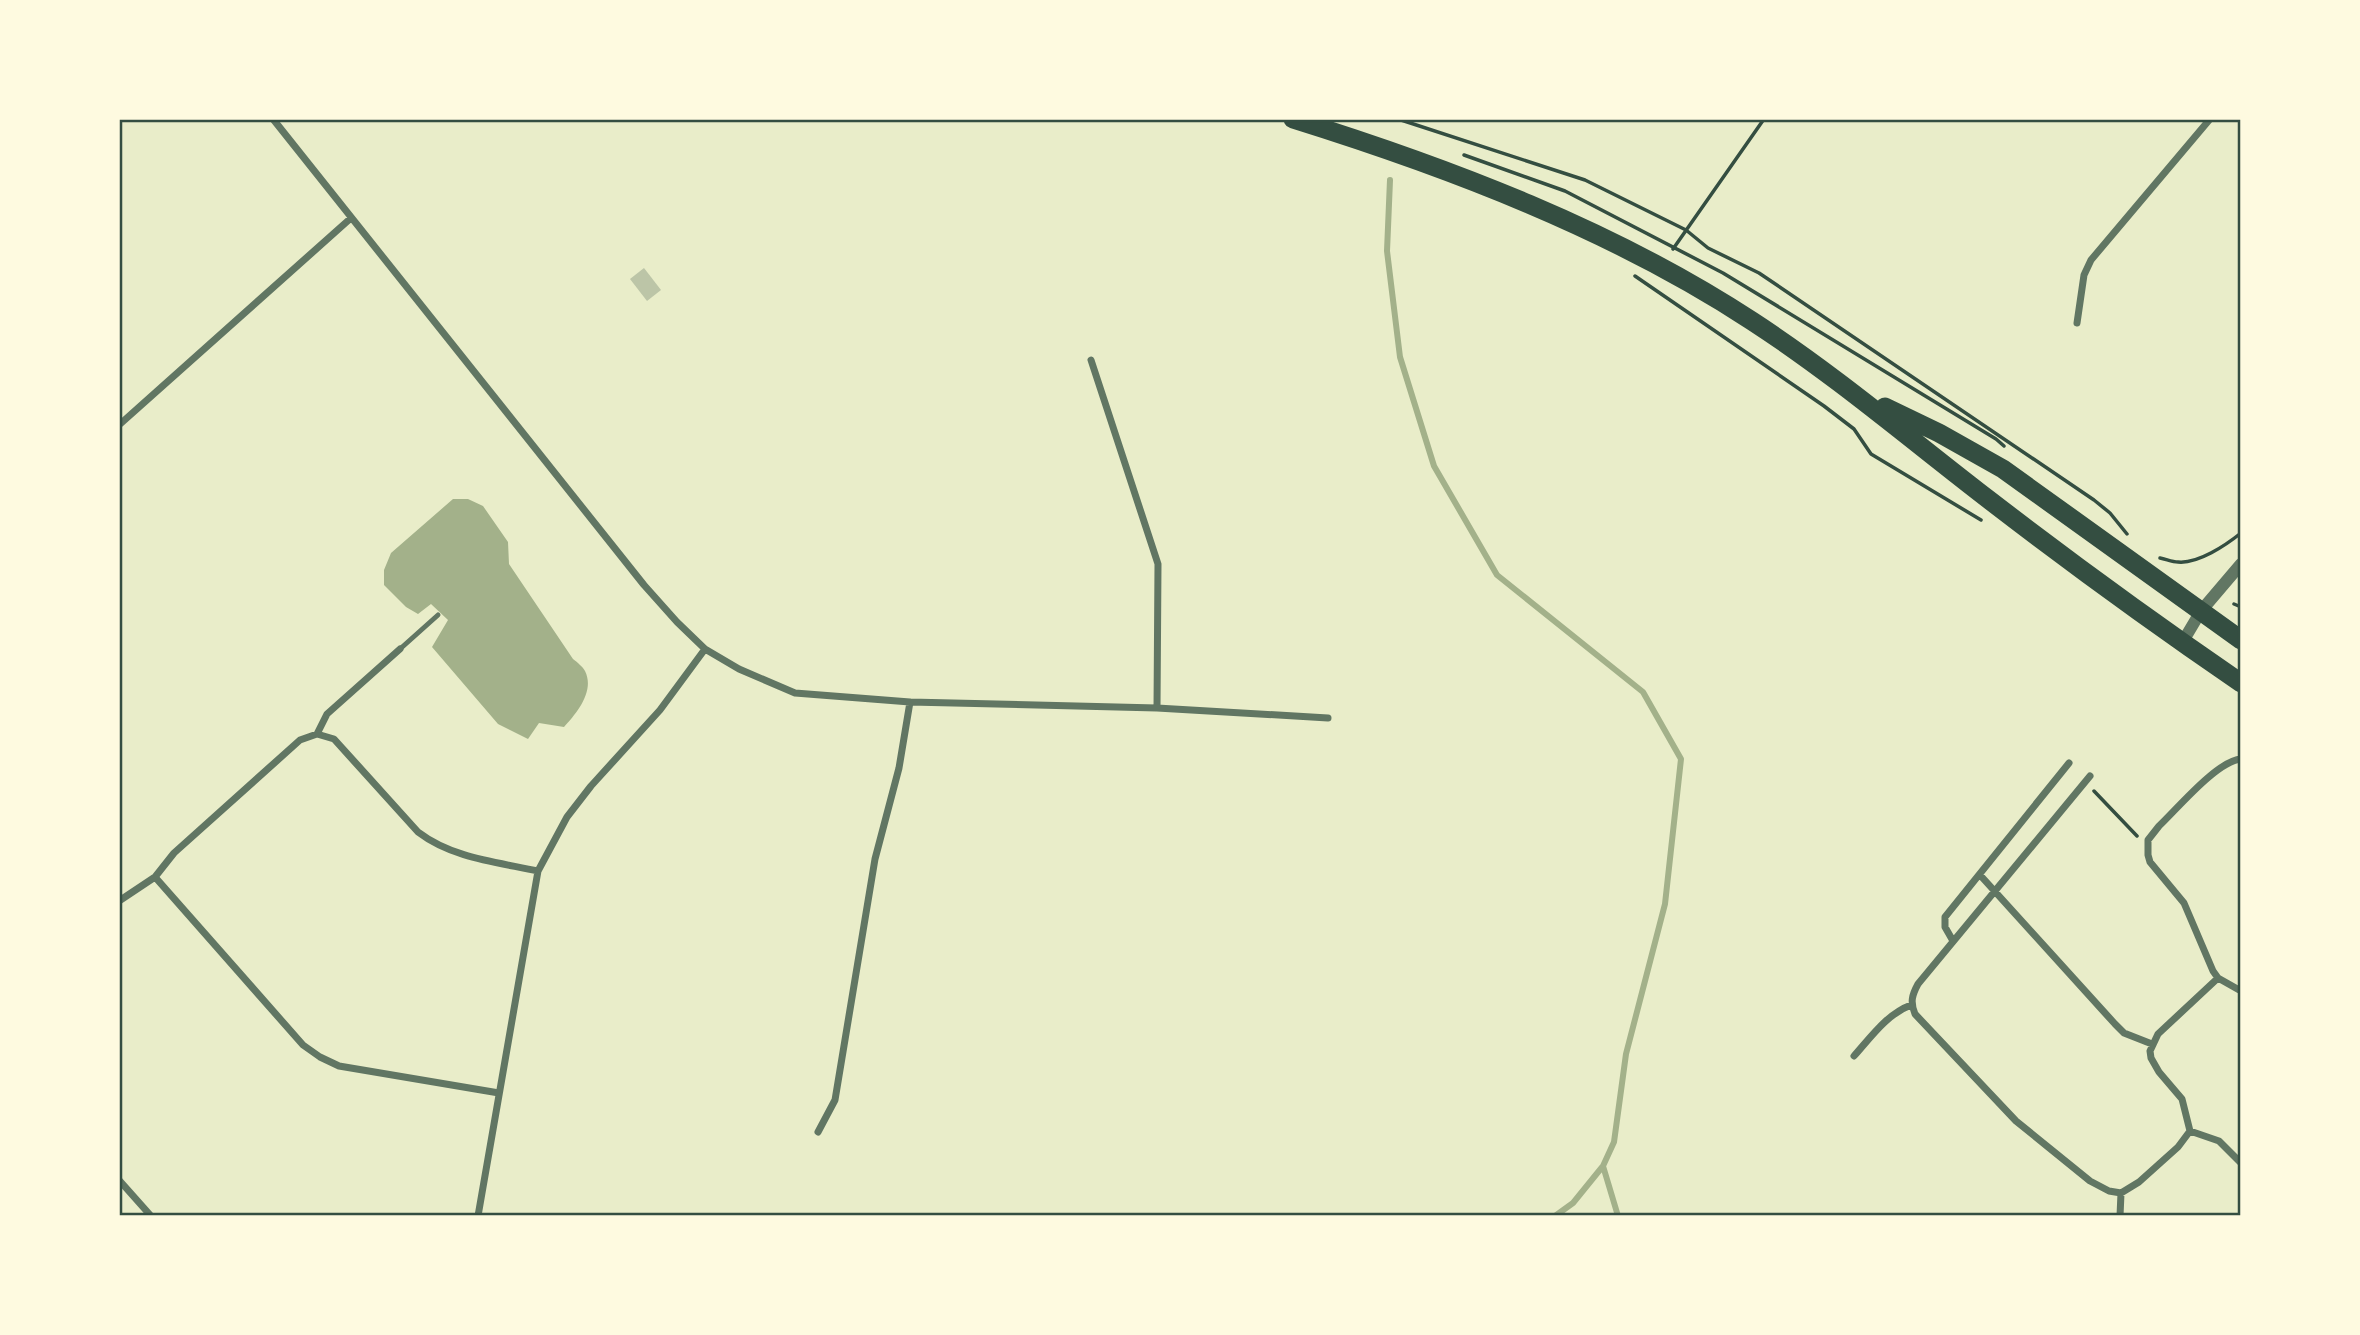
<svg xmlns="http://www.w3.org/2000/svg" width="2360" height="1335" viewBox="0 0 2360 1335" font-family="'Space Grotesk',sans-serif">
	<rect width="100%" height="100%" fill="#e9edc9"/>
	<path fill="#a3b18a" d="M453,499H468L483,506L508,542L509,564L573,659C577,662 583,667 585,671C595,691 577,713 564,727L539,723L528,739L498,724L432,647L448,620L431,604L418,614L406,607L384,585V570L391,553Z"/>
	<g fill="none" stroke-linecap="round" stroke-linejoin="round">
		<path stroke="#a3b18a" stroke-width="6" d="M1390,180L1387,251L1400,357L1434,466L1497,575L1643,692L1681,759L1665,904L1626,1054L1614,1142L1603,1166L1573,1203L1555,1216
			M1603,1166L1618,1216"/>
	</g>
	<path fill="#bcc5a7" d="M644,268L661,290L647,301L630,279Z"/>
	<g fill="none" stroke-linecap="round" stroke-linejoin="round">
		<path stroke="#344e41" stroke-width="3.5" d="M1398,119L1585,180L1686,230L1708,248L1759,273L2094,500L2110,513L2127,534
			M1464,155L1565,191L1723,273L1996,439L2004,446
			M1673,249L1764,119
			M1635,276L1824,406L1854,429L1871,454L1981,520
			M2160,558C2166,559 2172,562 2178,562C2198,564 2226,545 2241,533
			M2234,604L2241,607
			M2094,791L2137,836"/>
		<path stroke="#617663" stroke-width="5" d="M400,649L438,615"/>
		<path stroke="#617663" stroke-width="7" d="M273,119L644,585L677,622L705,649L739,669L795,693L910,702L1157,708L1328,718
			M2077,323L2084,275L2091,260L2210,119
			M1091,360L1158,564L1157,708
			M119,425L351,218
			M317,734L327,714L400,649
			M2241,759C2217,761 2178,808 2159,826L2148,840V855L2150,862L2184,903L2213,971L2218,978L2241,991
			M2090,776L1918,984C1912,995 1910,1002 1915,1014L2016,1121L2090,1181L2109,1191L2121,1193L2139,1182L2178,1147L2190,1131L2182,1099L2159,1072L2151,1058L2150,1051L2158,1034L2218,978
			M1980,875L2115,1024L2124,1033L2152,1044
			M155,877L303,1045L320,1057L339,1066L499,1093
			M119,901L155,877L174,853L300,740L317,734L334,739L418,832C452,858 496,862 538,871
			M1953,941L1945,927V917L2069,763
			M1854,1056C1871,1037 1887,1014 1911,1005
			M2190,1131L2219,1141L2241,1163
			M818,1132L835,1100L875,859L899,768L910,702
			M119,1180L151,1216
			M478,1216L538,871L567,817L591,786L660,710L705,649
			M2120,1216L2121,1193"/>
		<path stroke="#617663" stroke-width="12" d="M2182,643L2201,611L2241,564"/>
		<path stroke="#344e41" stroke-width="19" d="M1293,119C1450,168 1613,230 1752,321C1835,375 1910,439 1988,499C2071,563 2155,624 2241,683
			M1885,407L1939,433L2003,469L2241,640"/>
	</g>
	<rect width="2360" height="1335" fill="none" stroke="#fefae0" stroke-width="242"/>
	<rect x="121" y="121" width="2118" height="1093" fill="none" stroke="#344e41" stroke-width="2.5"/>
</svg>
